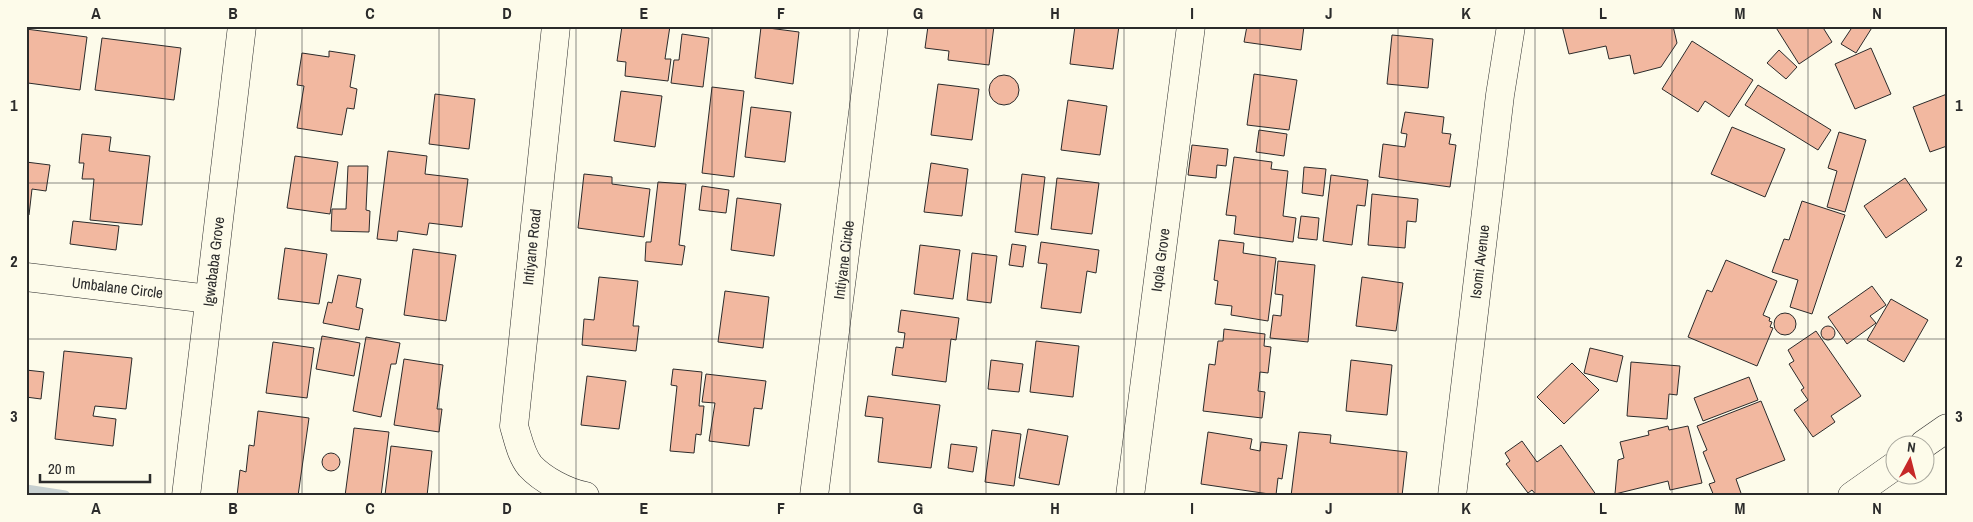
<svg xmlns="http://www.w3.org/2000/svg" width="1973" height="522" viewBox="0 0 1973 522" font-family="'Archivo Narrow',sans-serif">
	<rect width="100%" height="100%" fill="#fdfbea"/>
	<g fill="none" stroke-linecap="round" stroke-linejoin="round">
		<path stroke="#c7d0d0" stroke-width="11" d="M26,490L65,496"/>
	</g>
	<path fill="#f2b8a0" stroke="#2b2b2b" d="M622,26H670L665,59H671L668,81L625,76L626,62L617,61Z
		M928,26H994L989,65L948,60L949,51L925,48Z
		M1075,26H1119L1113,69L1070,64Z
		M1247,26H1304L1301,50L1244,42Z
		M1562,26H1673L1677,43L1661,67L1634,74L1630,55L1609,59L1606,46L1569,54Z
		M1775,26H1822L1832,42L1799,64Z
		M1853,26H1873L1856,53L1841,44Z
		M761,27L799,32L793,84L755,78Z
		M26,29L87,37L80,90L28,83L26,100Z
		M682,34L709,38L703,87L671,83L674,60H679Z
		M1392,35L1433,39L1428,88L1387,84Z
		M102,38L181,48L174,100L95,90Z
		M1692,41L1753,80L1729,117L1705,101L1698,112L1662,89Z
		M1871,48L1891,94L1855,109L1835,64Z
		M1779,50L1797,67L1786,79L1767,63Z
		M329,51L355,55L350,87L357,89L354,109L347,108L342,135L297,128L304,86L297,85L302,53L329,57Z
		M1254,74L1297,80L1289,130L1247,125Z
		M989 90a15 15 0 1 1 30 0a15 15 0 1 1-30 0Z
		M938,84L979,89L972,140L931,135Z
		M1758,85L1831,130L1818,150L1745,105Z
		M712,87L744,91L734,177L702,173Z
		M621,91L662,96L655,147L614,141Z
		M435,94L475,99L469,149L429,144Z
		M1947,94V146L1930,152L1913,107Z
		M1068,100L1107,106L1100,155L1061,150Z
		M751,107L791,112L785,162L745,157Z
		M1405,112L1444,117L1442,133L1451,134L1449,144L1456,145L1450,187L1379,177L1383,144L1405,147L1407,134L1401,133Z
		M1732,127L1785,149L1765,197L1711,174Z
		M1259,130L1287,134L1284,156L1256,152Z
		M1839,132L1866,140L1845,212L1827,207L1837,171L1828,168Z
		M82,134L111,137L109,151L150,156L142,225L90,220L94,179H82L84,163H79Z
		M1192,145L1228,149L1226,166L1217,165L1216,178L1188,175Z
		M388,151L427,156L425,174L468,179L462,227L429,223L427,235L398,231L397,241L377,239Z
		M295,156L338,162L330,214L287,208Z
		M1234,157L1272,162L1271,169L1288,171L1283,216L1296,218L1293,242L1234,234L1236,216L1226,215Z
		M26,162L50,165L46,191L32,189L29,215L26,214Z
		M931,163L968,169L962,216L924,212Z
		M348,166H368L366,210L370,211L369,232L331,231L332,209H346Z
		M1304,167L1326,169L1323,196L1302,193Z
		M584,174L612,177V184L650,189L644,237L578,228Z
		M1022,174L1045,177L1038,235L1015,232Z
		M1331,175L1368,180L1365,206L1357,205L1352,245L1323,241Z
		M1057,178L1099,183L1092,234L1051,229Z
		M1905,178L1927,210L1886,238L1864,206Z
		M658,182L686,184L679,245L685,246L682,265L645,261L646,242H651Z
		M702,186L729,190L726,213L699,210Z
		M1372,194L1418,199L1416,222L1407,221L1405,248L1368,245Z
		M737,198L781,204L774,256L731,250Z
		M1802,201L1845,215L1812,314L1790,307L1798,280L1772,272L1784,239L1789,240Z
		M1301,216L1319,218L1317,240L1298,238Z
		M73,221L119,226L116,250L70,244Z
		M1219,240L1244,243L1243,253L1276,258L1268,321L1231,315L1232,306L1215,304L1218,281L1214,280Z
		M1041,242L1099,250L1096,273L1087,271L1081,313L1041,308L1047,264L1038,263Z
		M1012,244L1026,246L1023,267L1009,265Z
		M920,245L960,250L953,299L914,294Z
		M285,248L327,254L319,304L278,299Z
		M413,249L456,255L446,321L404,315Z
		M972,253L997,256L991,303L967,300Z
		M1726,260L1777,281L1763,315L1770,318L1769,321L1772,322L1770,327L1773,328L1757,366L1688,337L1707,290L1712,292Z
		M1278,261L1315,265L1308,342L1270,338L1273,315L1281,316L1283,295L1275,294Z
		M338,275L361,279L356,307L363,309L359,330L323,323L328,302L332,303Z
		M599,277L638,281L633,326H639L636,351L582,345L584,319L594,320Z
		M1362,277L1403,283L1396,331L1356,326Z
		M1872,286L1886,305L1870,316L1876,323L1847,344L1828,317Z
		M725,291L769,297L763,348L718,342Z
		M1891,299L1928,320L1904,362L1867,340Z
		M901,310L959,318L956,340L951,339L946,382L892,375L896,347L903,348L905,333L898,332Z
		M1774 324a11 11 0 1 1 22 0a11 11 0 1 1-22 0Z
		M1821 333a7 7 0 1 1 14 0a7 7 0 1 1-14 0Z
		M1224,329L1265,334L1264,346L1271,347L1268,373L1260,372L1258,391L1265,392L1262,418L1203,411L1209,364L1215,365L1218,341H1223Z
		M1816,331L1861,396L1831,416L1835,422L1813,437L1794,410L1808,400L1801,390L1804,388L1789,364L1794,361L1788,350Z
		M322,336L360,343L354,376L316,369Z
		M366,337L400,343L396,364H391L381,417L353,411Z
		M1036,341L1079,346L1073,397L1030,392Z
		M273,342L314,348L307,398L266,393Z
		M1590,348L1623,356L1617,382L1584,373Z
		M64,351L132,358L126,409L95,406L93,416L116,419L113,446L55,439Z
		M404,359L443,365L437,409H442L439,432L394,425Z
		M991,360L1023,364L1019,392L988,389Z
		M1351,360L1392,365L1387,415L1346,411Z
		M1631,362L1680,366L1677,395L1669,394L1667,419L1627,416Z
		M1572,363L1599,390L1564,424L1537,397Z
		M673,369L702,372L699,406H704L701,435L696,434L694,453L670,451L677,386L671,385Z
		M26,370L44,372L41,399L26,397Z
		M706,374L766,381L762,409L754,408L749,446L709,441L715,403L702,402Z
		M587,376L626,381L619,429L581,425Z
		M1749,377L1758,400L1703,421L1694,398Z
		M868,396L940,405L931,468L878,462L883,418L865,416Z
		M1761,401L1785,460L1736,479L1742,496H1714L1709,484L1715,482L1703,452L1707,450L1697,426Z
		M258,411L309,418L298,496H237L240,470L246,472L249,445L254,446Z
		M1668,426L1669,430L1688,426L1702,483L1670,490L1668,481L1615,494L1618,460L1624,458L1620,442L1649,435L1648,431Z
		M354,428L389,432L381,496H345Z
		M1028,429L1068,436L1059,485L1019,478Z
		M992,430L1021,434L1014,486L985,482Z
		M1208,432L1252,439L1250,449L1260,451L1261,442L1287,445L1282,479L1278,478L1276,495L1201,484Z
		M1299,432L1331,435L1330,443L1407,452L1402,496H1291Z
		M1522,441L1537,462L1561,445L1597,496H1537L1532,490L1528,493L1506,464L1510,461L1505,453Z
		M951,444L977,447L973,472L948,468Z
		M391,446L432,451L427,496L385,495Z
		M322 462a9 9 0 1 1 18 0a9 9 0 1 1-18 0Z"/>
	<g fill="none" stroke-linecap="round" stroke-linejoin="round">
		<defs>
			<g id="street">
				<path d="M556,26L514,426C518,439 521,455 530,466C543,480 566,492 585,496"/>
				<path id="s1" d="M26,277L209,299"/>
				<path d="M1924,444L1947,428"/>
				<path id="s2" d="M186,496L242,26"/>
				<path id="s3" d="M814,496L874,26"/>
				<path id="s4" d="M1130,496L1191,26"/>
				<path id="s5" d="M1452,496L1500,95L1511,26"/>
				<path d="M1852,496L1896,465"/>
			</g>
		</defs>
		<use href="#street" stroke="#2b2b2b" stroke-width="29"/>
		<use href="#street" stroke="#fdfbea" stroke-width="28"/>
	</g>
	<path fill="none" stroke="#2b2b2b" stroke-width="1" stroke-opacity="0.55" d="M165,26V496M302,26V496M439,26V496M576,26V496M712,26V496M850,26V496M986,26V496M1124,26V496M1260,26V496M1398,26V496M1535,26V496M1672,26V496M1808,26V496M26,183H1947M26,339H1947"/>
	<g text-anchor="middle" stroke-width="4" stroke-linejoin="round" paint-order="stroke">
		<g font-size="15" fill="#2b2b2b" stroke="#fdfbea">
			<text transform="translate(532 247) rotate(-84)" y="5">Intiyane Road</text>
			<text dy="5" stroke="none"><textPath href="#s2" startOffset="236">Igwababa Grove</textPath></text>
			<text dy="5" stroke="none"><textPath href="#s3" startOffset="238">Intiyane Circle</textPath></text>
			<text dy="5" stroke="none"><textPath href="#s4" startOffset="238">Iqola Grove</textPath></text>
			<text dy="5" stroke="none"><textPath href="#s5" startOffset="236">Isomi Avenue</textPath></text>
			<text dy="5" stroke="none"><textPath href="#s1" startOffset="92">Umbalane Circle</textPath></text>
		</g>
	</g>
	<rect width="1973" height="522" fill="none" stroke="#fdfbea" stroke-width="55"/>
	<g transform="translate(1910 460) rotate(7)"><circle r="24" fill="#fdfbea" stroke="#a9a89e"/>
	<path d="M0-4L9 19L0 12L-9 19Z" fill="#c62828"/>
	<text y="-8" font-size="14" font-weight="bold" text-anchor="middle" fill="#2b2b2b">N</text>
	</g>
	<path d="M40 474v8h110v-8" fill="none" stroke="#2b2b2b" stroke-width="2.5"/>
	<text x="48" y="474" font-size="15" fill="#2b2b2b" stroke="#fdfbea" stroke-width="4" paint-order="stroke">20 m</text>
	<rect x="28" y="28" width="1918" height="466" fill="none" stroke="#2b2b2b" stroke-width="2"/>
	<g font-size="16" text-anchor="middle" font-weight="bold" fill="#2b2b2b">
		<text x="96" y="19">A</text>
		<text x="233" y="19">B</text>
		<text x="370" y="19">C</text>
		<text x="507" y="19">D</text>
		<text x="644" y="19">E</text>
		<text x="781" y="19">F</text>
		<text x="918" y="19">G</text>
		<text x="1055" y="19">H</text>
		<text x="1192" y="19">I</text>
		<text x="1329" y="19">J</text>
		<text x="1466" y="19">K</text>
		<text x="1603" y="19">L</text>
		<text x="1740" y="19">M</text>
		<text x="1877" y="19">N</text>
		<text x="14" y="111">1</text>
		<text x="1959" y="111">1</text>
		<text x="14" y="267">2</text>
		<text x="1959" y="267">2</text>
		<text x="14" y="422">3</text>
		<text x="1959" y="422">3</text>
		<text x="96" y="514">A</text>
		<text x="233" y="514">B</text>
		<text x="370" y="514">C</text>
		<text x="507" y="514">D</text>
		<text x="644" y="514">E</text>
		<text x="781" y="514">F</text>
		<text x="918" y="514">G</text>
		<text x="1055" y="514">H</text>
		<text x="1192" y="514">I</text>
		<text x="1329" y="514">J</text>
		<text x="1466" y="514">K</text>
		<text x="1603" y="514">L</text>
		<text x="1740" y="514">M</text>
		<text x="1877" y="514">N</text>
	</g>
</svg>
